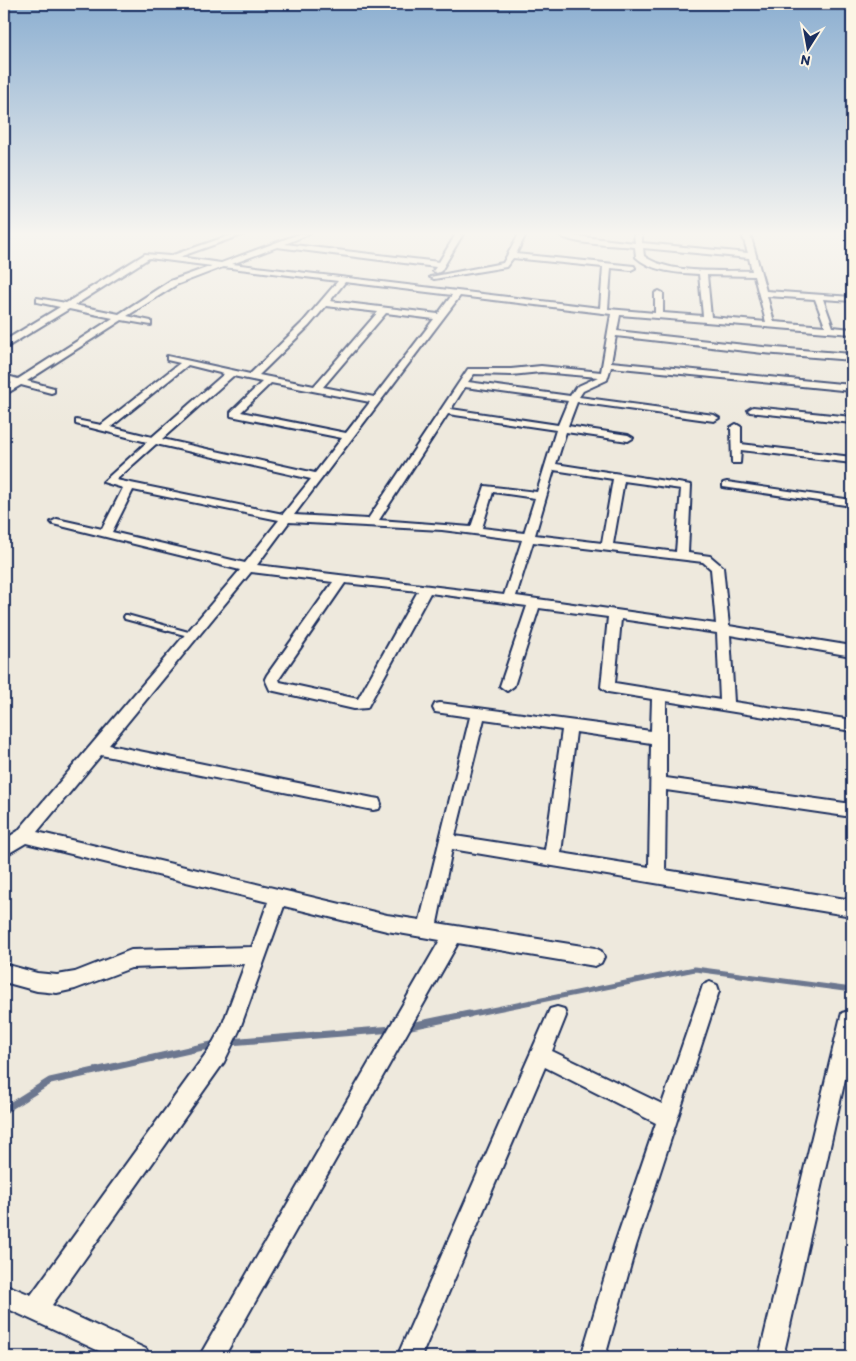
<svg xmlns="http://www.w3.org/2000/svg" width="856" height="1361" viewBox="0 0 856 1361" font-family="Itim,sans-serif">
	<rect width="100%" height="100%" fill="#eee9dd"/>
	<filter id="ink" filterUnits="userSpaceOnUse"><feTurbulence type="fractalNoise" baseFrequency=".02" numOctaves="2"/><feDisplacementMap in="SourceGraphic" scale="10" xChannelSelector="R" yChannelSelector="G"/><feConvolveMatrix kernelMatrix="1 2 1 2 8 2 1 2 1" color-interpolation-filters="sRGB"/></filter>
	<g filter="url(#ink)">
		<g fill="none" stroke-linecap="round" stroke-linejoin="round">
			<path stroke="#6c778f" stroke-width="5" d="M462,1016L695,969L852,990"/>
			<path stroke="#6c778f" stroke-width="7" d="M406,1027L469,1014
				M229,1042L393,1029
				M4,1110L50,1081L216,1044"/>
			<defs>
				<path id="lane" d="M125,615H127L192,633L195,635L192,637L125,619L124,617Z"/>
				<path id="street" d="M234,234H244L179,257L221,263L299,234H309L285,244L439,262L456,234H463L441,271L437,273L433,271L436,267L277,247L232,264L600,308L603,267L513,258L506,267L434,279L430,277L503,263L519,234H526L516,254L634,266L635,268L631,270L611,268L608,309L655,313V293L659,291L663,293V313L703,316L699,274C679,273 652,272 636,257L635,247C619,245 568,245 559,234L635,243L634,234H642V243L748,253L742,234H750L766,291L852,297V301L823,299L833,327L852,329V334L620,315L617,331L763,347L852,354V360L763,353L616,336L611,362L852,385V391L611,367L607,380L583,391L579,397L714,415L719,418L714,421L577,402L568,426L628,435L633,438L628,441L566,432L556,464L691,485L688,553L710,556L723,567L729,626L852,646V656L730,635L734,702L852,720V731L666,701V778L852,804V817L666,790L665,870L852,900V916L452,849L437,923L595,948L601,951L604,957L601,963L595,966L458,943L224,1357H199L440,940L387,931L284,906L239,1031L224,1062L52,1305L146,1349L150,1357H112L4,1307V1284L31,1295L210,1048L222,1026L245,964L131,968L75,989L57,993L37,991L4,982V964L37,973L57,975L75,972L131,950L252,947L268,902L26,843L4,856V840L18,831L240,570L53,524L51,522L57,519L102,529L123,488L103,482L147,442L76,424V420L101,425L180,363L167,360V356L250,374L303,322L338,281L223,267L176,285L127,316L151,321V325L122,320L27,381L54,388V392L51,393L21,385L4,395V388L12,383L4,381V375L18,379L113,318L69,309L7,347L4,348V341L60,307L37,302V298L66,303L145,254L170,256ZM643,248L749,258L752,271C721,270 670,275 644,256ZM149,258L212,266L170,281L119,314L75,305ZM707,275L754,276L766,322L711,317ZM345,282L452,295L438,314L330,301ZM460,296L611,314L601,372L541,366L511,369H468L368,519L294,515ZM767,296L815,299L825,326L774,322ZM326,306L378,312L314,386L259,375L309,326ZM386,313L434,319L374,397L323,387ZM188,365L224,374L152,437L111,427ZM541,372L598,377L576,387L570,396L468,382L474,374L511,375ZM233,376L262,382L231,412V416L342,438L315,473L162,439ZM271,383L370,402L346,433L241,412ZM465,387L568,401L558,425L451,409ZM448,414L556,430L537,492L485,486L471,527L379,520ZM156,444L311,479L283,514L116,480ZM554,470L613,479L602,543L535,535ZM624,481L681,489L676,552L613,544ZM133,490L279,520L245,563L112,532ZM493,492L535,498L524,533L482,528ZM289,522L442,530L522,540L504,595L257,565ZM533,542L703,562L711,569L716,624L516,596ZM251,572L333,582L267,675L265,679L270,690L354,709L367,708L430,593L527,606L500,686L507,691L514,686L539,608L608,617L601,687L608,692L652,699L651,731L440,703L435,704L433,708L435,712L470,717L420,920L387,915L37,832L101,755L373,810L379,809L381,804L379,799L373,798L109,745ZM345,583L418,591L358,699L280,682L279,679ZM621,619L717,633L720,700L615,683ZM484,719L562,730L545,850L455,836ZM576,732L651,743L649,867L561,853Z
					M843,234H852V239Z
					M753,407L852,417V423L750,412L748,410Z
					M736,424L741,427V444L852,457V463L741,450L740,463H732L731,427Z
					M727,482L852,500V506L723,487V483Z
					M710,982L717,985L719,991L636,1246L605,1357H581L614,1246L656,1123L545,1067L421,1357H397L550,1009L557,1007L564,1009L566,1016L552,1051L662,1104L701,991L703,985Z
					M849,1011L852,1012V1048L783,1357H759L840,1020L842,1013Z"/>
			</defs>
			<use href="#lane" stroke="#1b2f5e" stroke-width="4"/>
			<use href="#street" stroke="#1b2f5e" stroke-width="4"/>
			<use href="#lane" fill="#fcf5e5" fill-rule="evenodd"/>
			<use href="#street" fill="#fcf5e5" fill-rule="evenodd"/>
		</g>
	</g>
	<linearGradient id="sky" x2="0" y2="1"><stop stop-color="#8cafd1"/><stop offset="0.55" stop-color="#f7f5f0"/><stop offset="1" stop-color="#f7f5f0" stop-opacity="0"/></linearGradient>
	<rect width="856" height="425" fill="url(#sky)"/>
	<rect width="856" height="1361" fill="none" stroke="#fcf5e5" stroke-width="20"/>
	<rect x="10" y="10" width="836" height="1341" fill="none" stroke="#1b2f5e" stroke-width="2" filter="url(#ink)"/>
	<g transform="translate(808 48) rotate(191)" stroke="#fcf5e5" stroke-width="4" paint-order="stroke">
	<path d="M0-4L9 19L0 12L-9 19Z" fill="#1b2f5e"/>
	<text y="-8" font-size="14" font-weight="bold" text-anchor="middle" fill="#1b2f5e">N</text>
	</g>
</svg>
